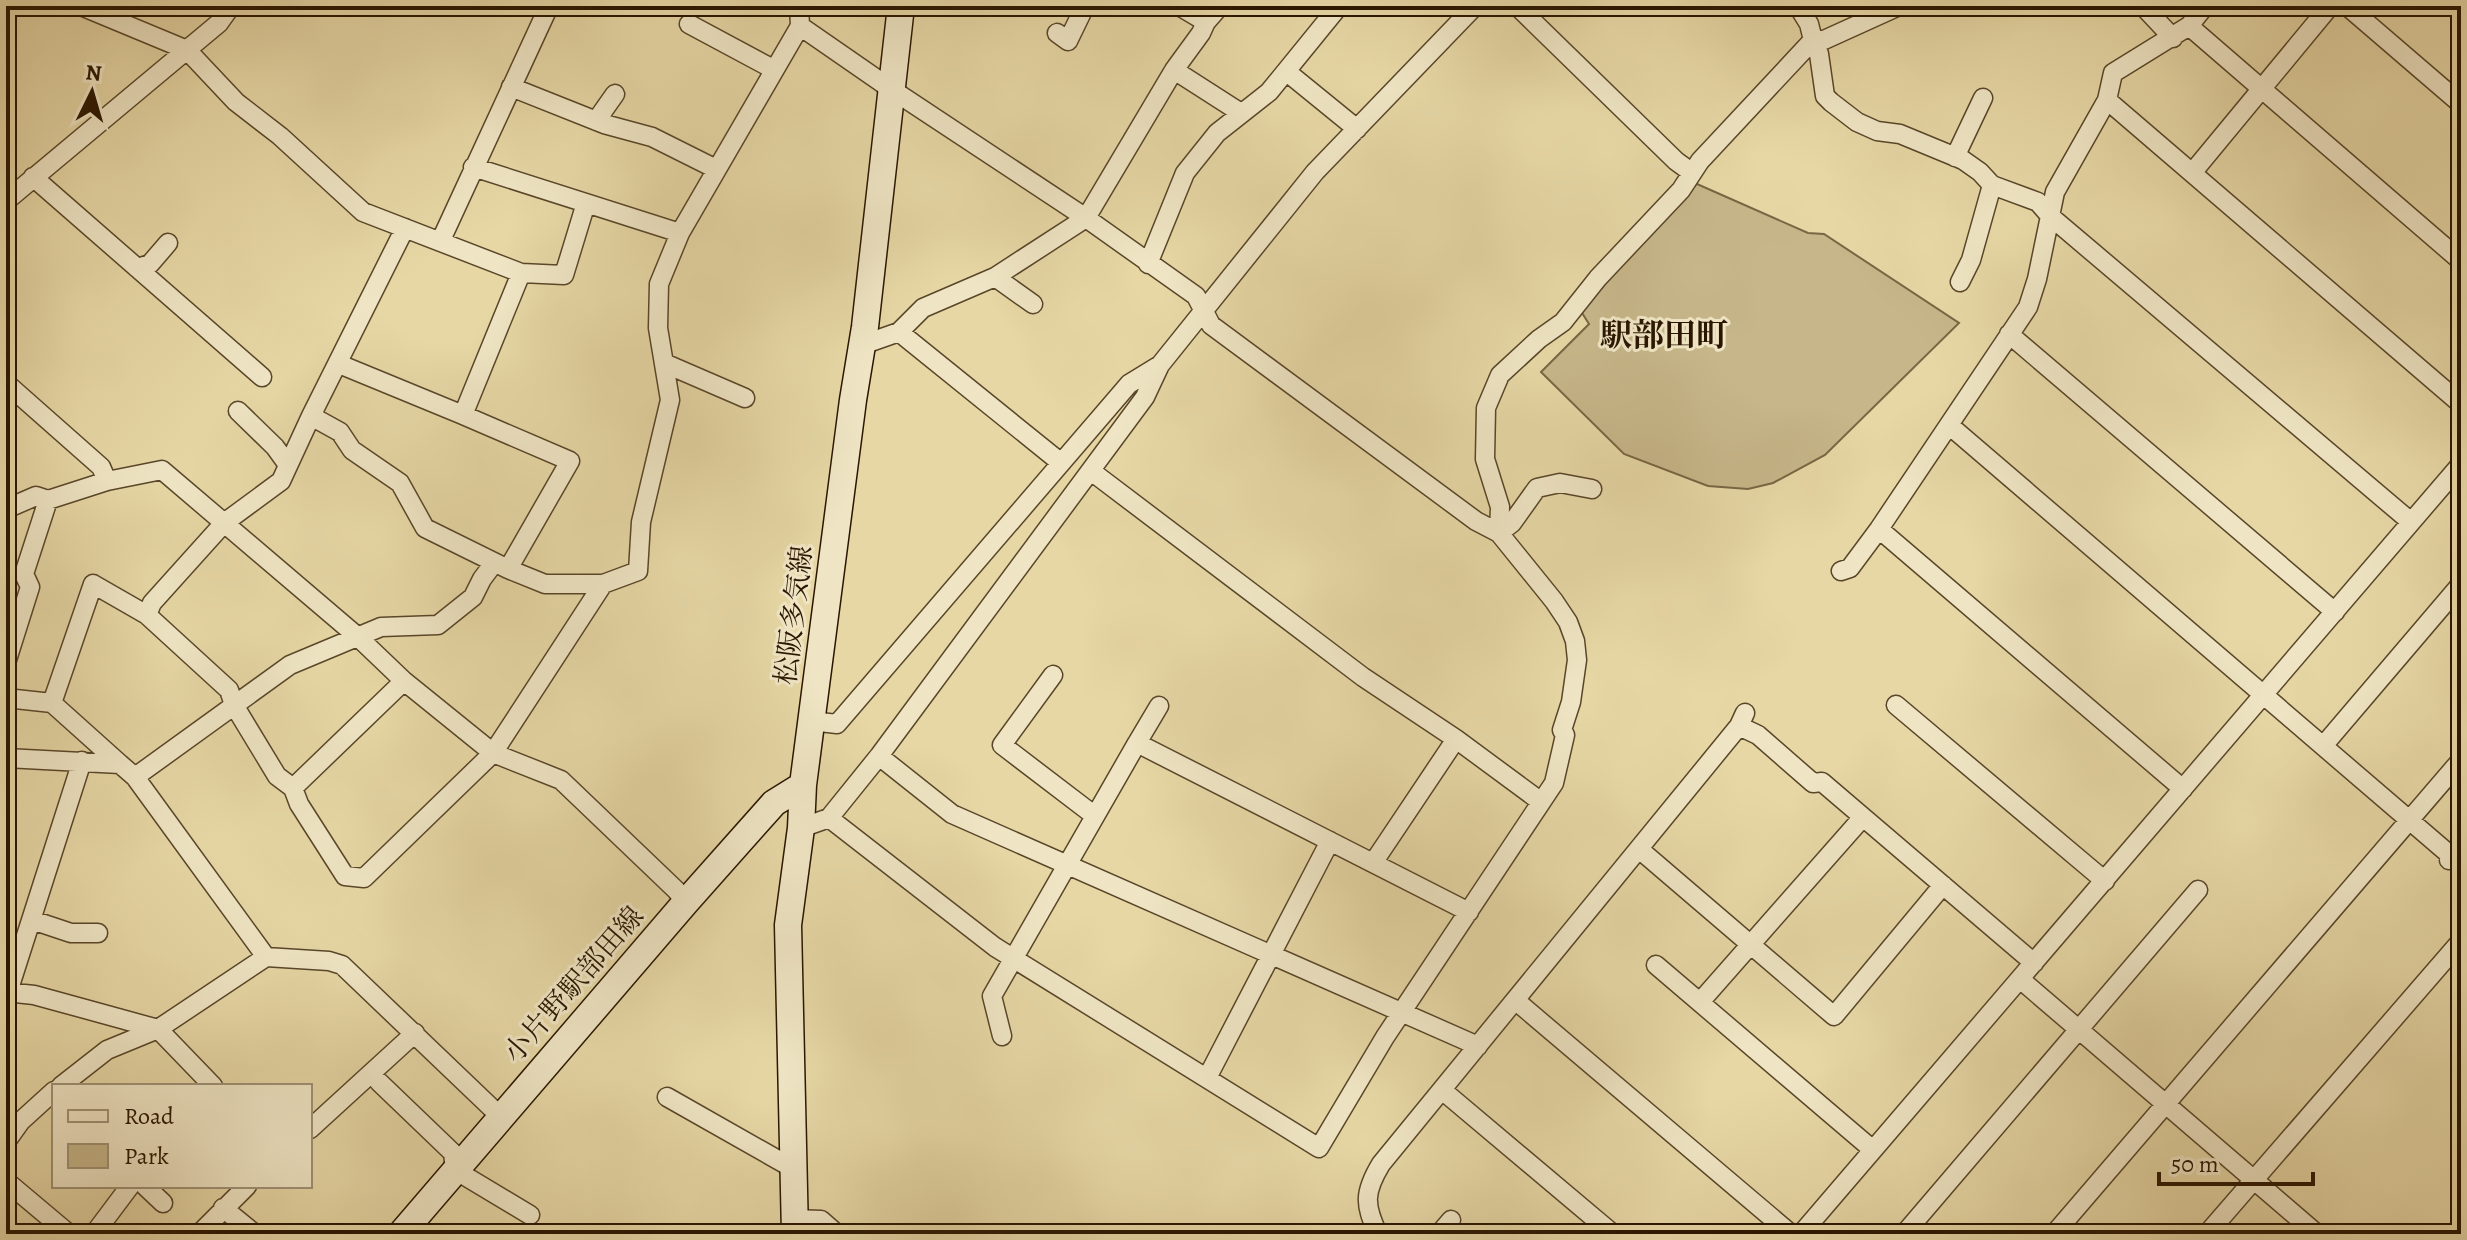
<svg xmlns="http://www.w3.org/2000/svg" width="2467" height="1240" viewBox="0 0 2467 1240" font-family="Alegreya,'Noto Serif JP',serif">
	<rect width="100%" height="100%" fill="#e6d7a5"/>
	<filter id="stains"><feTurbulence type="fractalNoise" baseFrequency=".0025" numOctaves="4"/><feColorMatrix values="0 0 0 0 .2 0 0 0 0 .09 0 0 0 0 .02 0 0 0 .5 -.17"/></filter>
	<radialGradient id="worn" r=".72"><stop offset=".6" stop-color="#630" stop-opacity="0"/><stop offset="1" stop-color="#630" stop-opacity=".3"/></radialGradient>
	<path fill="#c6b689" stroke="#786644" stroke-width="2" d="M1697,184L1808,233L1824,234L1959,323L1825,455L1773,483L1748,489L1708,486L1624,454L1541,372L1589,324L1579,308L1686,191Z"/>
	<g fill="none" stroke-linecap="round" stroke-linejoin="round">
		<defs>
			<path id="street" d="M81,6L187,50L236,102L280,136L363,212L521,273L564,275L586,203
				M799,6L800,26L891,89L1086,218L1196,296L1211,325L1476,521L1499,533L1554,601L1568,622L1575,641L1577,660L1571,702L1562,730L1565,735L1554,783L1385,1037L1319,1148L995,947L829,818
				M1179,6L1206,22
				M1517,6L1676,161L1691,172
				M1899,6L1824,40H1813L1819,54L1825,96L1831,102L1857,122L1877,131L1900,134L1963,160L1980,172L1992,185L2038,202L2050,216L2411,522
				M2143,6L2173,38
				M2347,6L2461,104
				M689,24L773,69
				M2189,26L2461,261
				M1057,33L1068,41L1085,6
				M1174,70L1241,113
				M1287,72L1357,129
				M511,87L604,124L652,137L716,169
				M2107,100L2461,404
				M596,121L615,94
				M1955,157L1983,98
				M473,167L680,233L659,284L658,328L670,400L641,522L638,571L603,584
				M2192,173L2330,6
				M33,177L262,377
				M6,201L219,23L231,6
				M405,228L311,416L340,432L352,450L400,483L425,528L508,569L570,461L463,415L521,273
				M680,233L800,26
				M441,240L549,6
				M1148,264L1185,173L1217,133L1269,92L1339,6
				M137,268L150,264L168,243
				M995,277L1033,304
				M1960,282L1971,260L1992,185
				M899,332L1060,462
				M2009,334L2335,612
				M862,345L899,332L923,308L995,277L1086,218L1174,70L1201,33L1206,22L1220,6
				M664,363L745,398
				M339,364L463,415
				M6,383L101,467L107,481
				M238,411L275,447L288,465
				M311,416L281,481L224,523L152,603L147,615L229,690L234,705L277,776L293,788L299,804L345,876L364,878L493,753L603,584H545L508,569
				M1949,425L2450,855L2449,860
				M1091,471L1363,677L1456,739
				M6,509L36,496L48,500
				M1879,529L2183,789
				M1499,533L1500,507L1485,459L1486,408L1500,375L1539,339L1563,322L1598,278L1681,190L1700,161L1813,40L1809,24L1798,6
				M1499,533L1512,523L1537,488L1560,483L1592,489
				M1841,571L1850,568L1879,529L2028,307L2037,279L2055,192L2107,100L2113,73L2189,26L2205,6
				M6,663L30,587L24,574L48,500L107,481L162,470L358,637L404,681L493,753L561,780L676,890L686,902
				M1053,675L1002,745L1095,816
				M6,698L52,703L120,764
				M52,703L93,584L147,615
				M1896,705L2105,881
				M1159,706L1137,743L1469,912
				M811,721L837,724L1129,384L1160,365
				M1739,726L1758,735L1813,783L1822,782L2034,963
				M2323,746L2461,584
				M879,756L952,814L1478,1046
				M6,758L120,764L135,777L266,957
				M135,777L290,665L381,627L438,625L473,597L482,579L494,563
				M293,788L404,681
				M801,828L829,818L879,756L1145,397L1160,365L1315,172L1475,6
				M1639,849L1834,1016L1943,885
				M1373,863L1456,739L1540,801
				M32,920L71,933H98
				M1656,965L1873,1150
				M2020,979L2317,1234
				M6,992L34,995L158,1029
				M8,992L82,761
				M1515,1000L1791,1234
				M1700,1002L1863,817
				M1002,1036L992,996L1137,743
				M1207,1078L1330,841
				M379,1082L453,1153L455,1170L530,1215
				M61,1086L107,1050L158,1029
				M213,1086L158,1029L266,957L329,961L342,965L501,1117
				M1442,1090L1613,1234
				M667,1097L794,1169
				M310,1129L415,1033
				M6,1142L21,1121L54,1091
				M6,1181L69,1234
				M145,1186L163,1203
				M223,1208L255,1234
				M793,1219L821,1220L837,1234
				M94,1234L130,1186
				M199,1234L247,1186
				M1378,1234C1364,1205 1364,1192 1381,1164L1739,726L1745,713
				M1439,1234L1451,1220
				M1801,1234L2461,464
				M1904,1234L2198,890
				M2054,1234L2461,760
				M2207,1234L2461,941"/>
			<path id="secondary" d="M401,1234L686,902L774,803L803,785
				M795,1234L788,925L801,828L803,785L853,400L865,327L901,6"/>
		</defs>
		<use href="#street" stroke="#594629" stroke-width="21"/>
		<use href="#secondary" stroke="#2a1600" stroke-width="29"/>
		<use href="#street" stroke="#efe5c4" stroke-width="18"/>
		<use href="#secondary" stroke="#efe5c4" stroke-width="26"/>
	</g>
	<g text-anchor="middle" stroke-width="6" stroke-linejoin="round" paint-order="stroke">
		<g font-size="28" fill="#2a1600" stroke="#efe5c4">
			<text transform="translate(793 615) rotate(-83)" y="10">松阪多気線</text>
			<text transform="translate(573 984) rotate(-49)" y="10">小片野駅部田線</text>
		</g>
		<g font-size="32" font-weight="bold" fill="#2a1600" stroke="#efe5c4">
			<text x="1664" y="346">駅部田町</text>
		</g>
	</g>
	<rect width="2467" height="1240" fill="none" stroke="#e6d7a5" stroke-width="32"/>
	<rect x="8" y="8" width="2451" height="1224" fill="none" stroke="#2a1600" stroke-width="4"/>
	<rect x="16" y="16" width="2435" height="1208" fill="none" stroke="#2a1600" stroke-width="2"/>
	<rect x="52" y="1084" width="260" height="104" fill="#efe5c4" stroke="#a09276" stroke-width="2"/>
	<rect x="68" y="1110" width="40" height="12" fill="#efe5c4" stroke="#a09276" stroke-width="2"/>
	<text x="124" y="1124" font-size="24" fill="#2a1600">Road</text>
	<rect x="68" y="1144" width="40" height="24" fill="#c6b689" stroke="#a09276" stroke-width="2"/>
	<text x="124" y="1164" font-size="24" fill="#2a1600">Park</text>
	<g transform="translate(92 92) rotate(5)" stroke="#efe5c4" stroke-width="6" paint-order="stroke">
	<path d="M0-6L14 30L0 20L-14 30Z" fill="#2a1600"/>
	<text y="-12" font-size="22" font-weight="bold" text-anchor="middle" fill="#2a1600">N</text>
	</g>
	<path d="M2159 1172v12h154v-12" fill="none" stroke="#2a1600" stroke-width="4"/>
	<text x="2171" y="1172" font-size="24" fill="#2a1600" stroke="#efe5c4" stroke-width="6" paint-order="stroke">50 m</text>
	<rect width="100%" height="100%" filter="url(#stains)"/>
	<rect width="100%" height="100%" fill="url(#worn)"/>
</svg>
